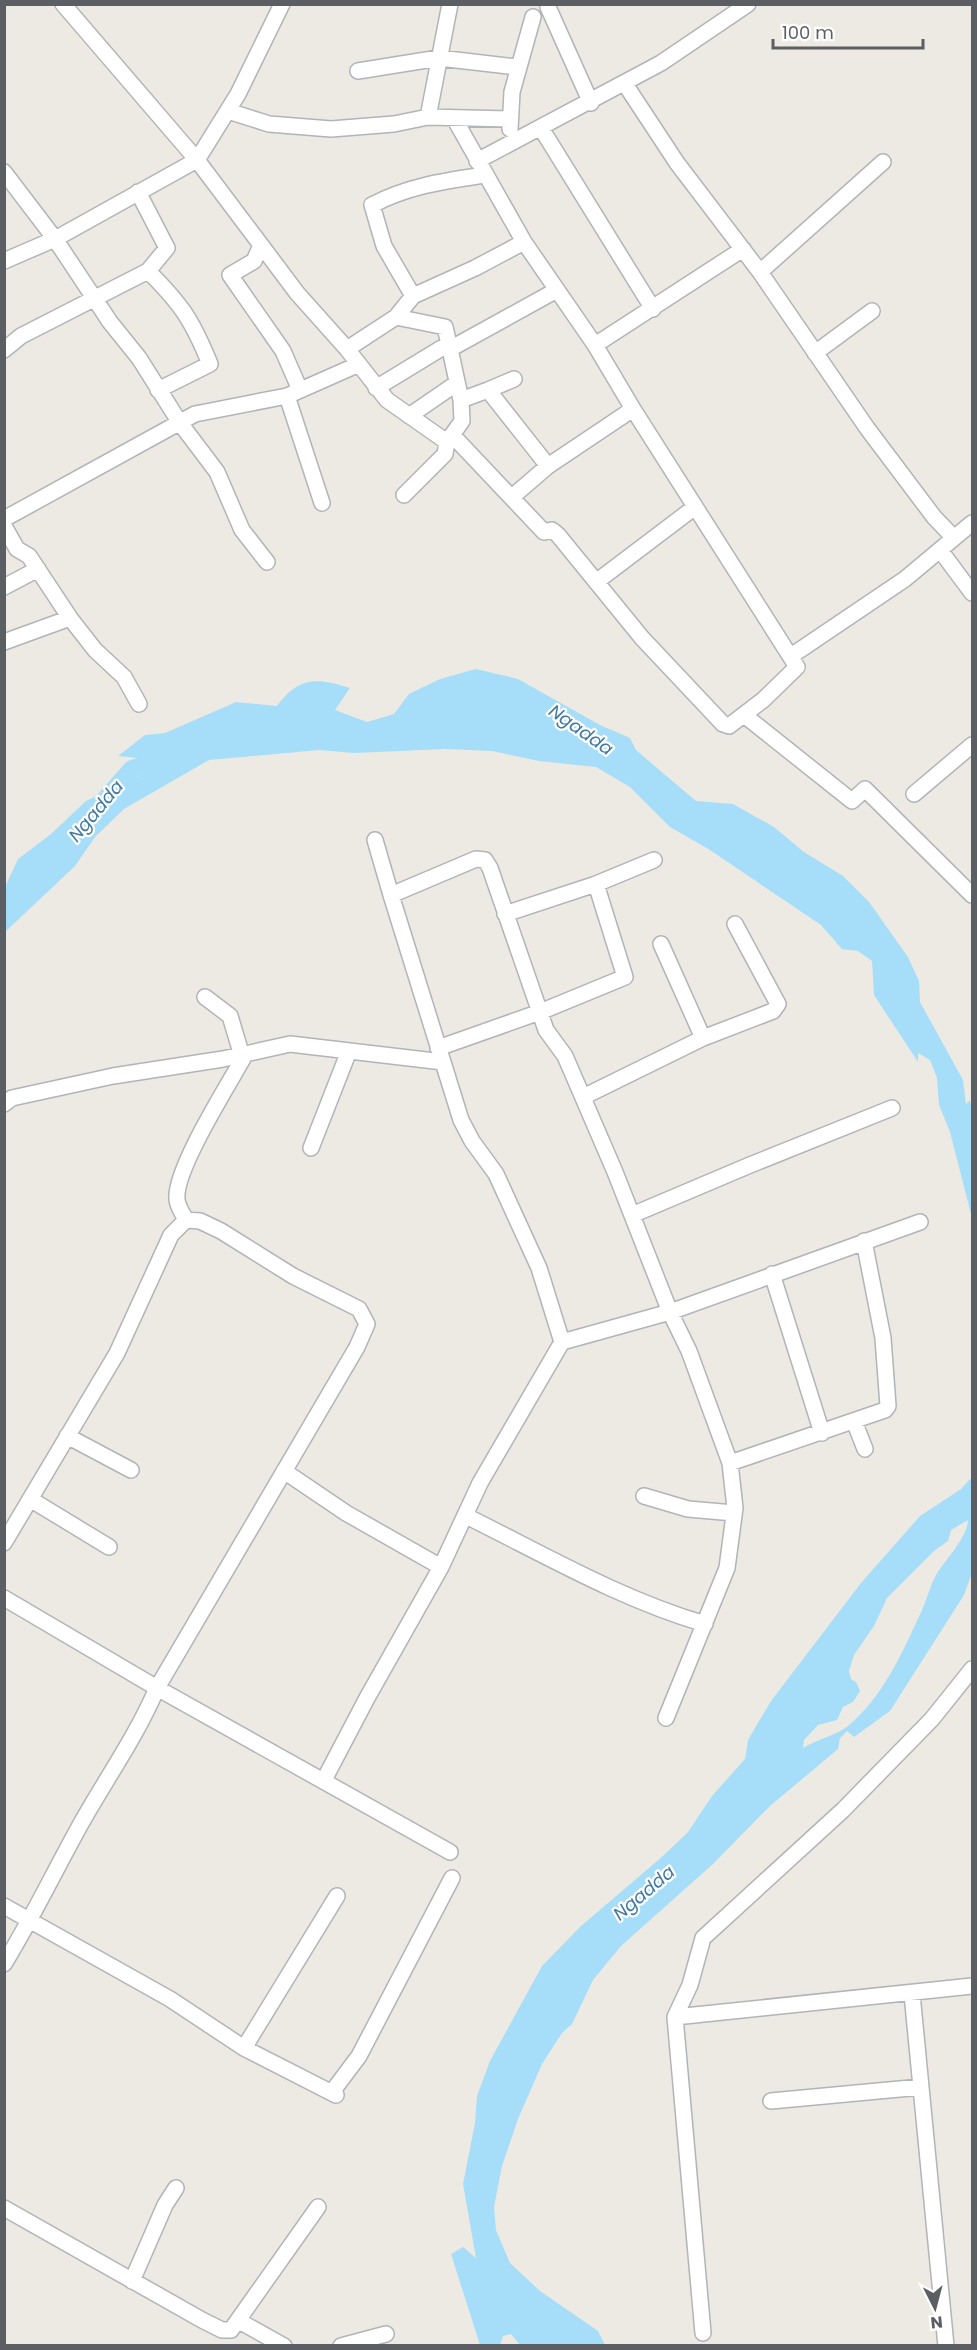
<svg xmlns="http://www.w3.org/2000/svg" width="977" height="2350" viewBox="0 0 977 2350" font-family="Poppins,sans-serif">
	<rect width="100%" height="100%" fill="#edeae3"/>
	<path fill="#a6defa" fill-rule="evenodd" d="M476,669L518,679L600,725L630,738L636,750L696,801L733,804L774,827L804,852L843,876L869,902L908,957L919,981L920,1002L963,1080L966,1104L970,1100L972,1110V1218L950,1132L939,1105L937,1078L930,1060L918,1053V1062L874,995L872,961L858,951L842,949L821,925L710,850L670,827L630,787L596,767L539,761L492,751L445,749L354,753L319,750L209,760L124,809L95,837L75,866L5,932V887L18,859L51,834L86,801L171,761L118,756L145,735L165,733L236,702L277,706C300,676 316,678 350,688L335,710L367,722L394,714L409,694L440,679Z
		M972,1477V1573L964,1595L890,1711L854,1737L847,1731L840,1738L838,1749L770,1806L713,1864L621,1946L593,1980L572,2024L562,2033L542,2064L518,2119L502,2166L494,2207L496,2230L510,2263L540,2291L598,2331L605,2345H520L511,2334L503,2336L500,2345H480L451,2254L463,2247L476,2258L463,2184L475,2123L477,2096L490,2061L542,1966L581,1926L663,1856L688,1832L712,1796L745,1759L748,1740L771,1701L861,1583L920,1516L961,1489ZM968,1520C967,1538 945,1560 936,1575C930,1586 927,1599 922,1610C903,1651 884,1696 848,1726C835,1736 817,1739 803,1748L804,1740L818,1725L837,1720L843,1707L853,1702L860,1691L856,1682L851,1679L849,1671L854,1655L874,1626L887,1598L934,1551L948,1541L951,1530Z"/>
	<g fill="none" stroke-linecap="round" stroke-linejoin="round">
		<path stroke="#a6defa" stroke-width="18" d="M101,804L132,769L184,752"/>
		<defs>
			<path id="minor" d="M63,4L197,160L261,245L254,261L230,275L283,351L300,390
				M548,7L591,103
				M358,71L439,58L517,67
				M625,84L677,163L760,272L867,428L934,517L954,538L972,523
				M228,111L269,124L331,129L394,124L428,117L509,119
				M428,117L450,4
				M541,128L653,309
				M510,129L512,92L533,17
				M477,161L661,63L748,4
				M4,172L55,239L110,322L139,358L180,423L217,472L242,530L267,562
				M261,245L297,293L347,349L387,400L447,442L456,439L544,532L552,530L558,535L642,638L723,724L729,726L763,700L797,667L633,409L595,345L524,242L454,118
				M4,261L55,239L197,160L238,94L282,4
				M148,271C182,305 192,320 210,364L158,390
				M760,272L883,162
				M413,296L384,246L372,205C408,186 444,181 484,175
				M396,317L413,296L475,268L524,242
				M595,345L743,249
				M347,349L396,317L445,327L450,349
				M4,350L21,336L148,271L167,248L138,192
				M815,353L872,311
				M376,388L445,346L450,349
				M488,390L514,379
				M287,396L322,503
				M409,416L457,383
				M548,466L488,390L461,400L450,349L555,291
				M404,495L445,454L447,442L462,421L461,400
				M512,497L548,466L633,409
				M4,519L195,414L287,396L357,365
				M4,526L17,549L29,556L70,618L95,650L124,677L139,704
				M940,550L972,593
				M596,582L695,507
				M4,587L38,569
				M4,642L70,618
				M791,656L905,579L954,538
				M744,715L852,801L865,789L972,895
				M914,794L972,745
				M375,840L391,895
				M596,884L654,860
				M661,944L703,1038
				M205,997L230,1016L242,1056
				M438,1048L540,1012L625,977L596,884L505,914
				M583,1097L703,1038L773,1011L778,1004L735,924
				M4,1104L12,1098L113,1076L223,1059L290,1044L443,1062
				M311,1148L349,1051
				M632,1215L750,1165L892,1108
				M186,1220C183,1214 177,1206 177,1199C174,1170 229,1084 245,1055
				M772,1274L822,1433
				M562,1342L539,1268L496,1174L472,1141L461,1120L391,895L476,859L485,860L490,868L546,1030L565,1056L615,1172L670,1312L689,1351L730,1463L735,1508L727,1568L666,1718
				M854,1421L865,1449
				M67,1436L131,1470
				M730,1463L885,1410L888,1406L883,1338L864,1241
				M284,1471L346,1513L441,1567
				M644,1496L688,1509L734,1513
				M30,1499L109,1547
				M466,1516C545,1555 620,1599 705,1624
				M4,1543L117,1353L171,1235L186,1220L200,1221L221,1231L293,1276L359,1309L367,1324L357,1347L157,1688C137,1735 108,1776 83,1820C56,1868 33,1917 4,1964
				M4,1598L157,1688L450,1852
				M324,1780L367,1698L441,1567L480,1483L562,1342L670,1312L920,1222
				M4,1906L170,1999L244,2048L336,2095
				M912,1994L946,2346
				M675,2017L972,1986
				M244,2048L337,1896
				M332,2092L359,2056L452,1878
				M771,2101L921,2087
				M4,2208L202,2320L222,2330H231L318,2207
				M132,2281L165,2205L176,2188
				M239,2321L284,2346
				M703,2333L675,2017L690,1985L703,1938L843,1810L932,1719L972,1669
				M341,2346L386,2334"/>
		</defs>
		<use href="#minor" stroke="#b1b4b8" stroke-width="18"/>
		<use href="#minor" stroke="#fff" stroke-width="15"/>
	</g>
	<g text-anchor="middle" stroke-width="4.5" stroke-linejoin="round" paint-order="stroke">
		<g font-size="18" font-style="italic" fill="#417aa2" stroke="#fff">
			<text transform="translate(581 730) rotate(35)" y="6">Ngadda</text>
			<text transform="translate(96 811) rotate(-50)" y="6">Ngadda</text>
			<text transform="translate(644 1893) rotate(-40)" y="6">Ngadda</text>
		</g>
	</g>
	<rect width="977" height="2350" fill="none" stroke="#5b5f63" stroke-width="12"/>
	<g transform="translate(935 2308) rotate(174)" stroke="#ffffff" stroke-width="4.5" paint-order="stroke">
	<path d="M0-4.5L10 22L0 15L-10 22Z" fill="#5b5f63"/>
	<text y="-9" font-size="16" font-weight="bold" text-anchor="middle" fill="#5b5f63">N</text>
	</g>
	<path d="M773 39v9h150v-9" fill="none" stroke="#5b5f63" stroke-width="3"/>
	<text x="782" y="39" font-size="18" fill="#5b5f63" stroke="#ffffff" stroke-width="4.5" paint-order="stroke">100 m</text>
</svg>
